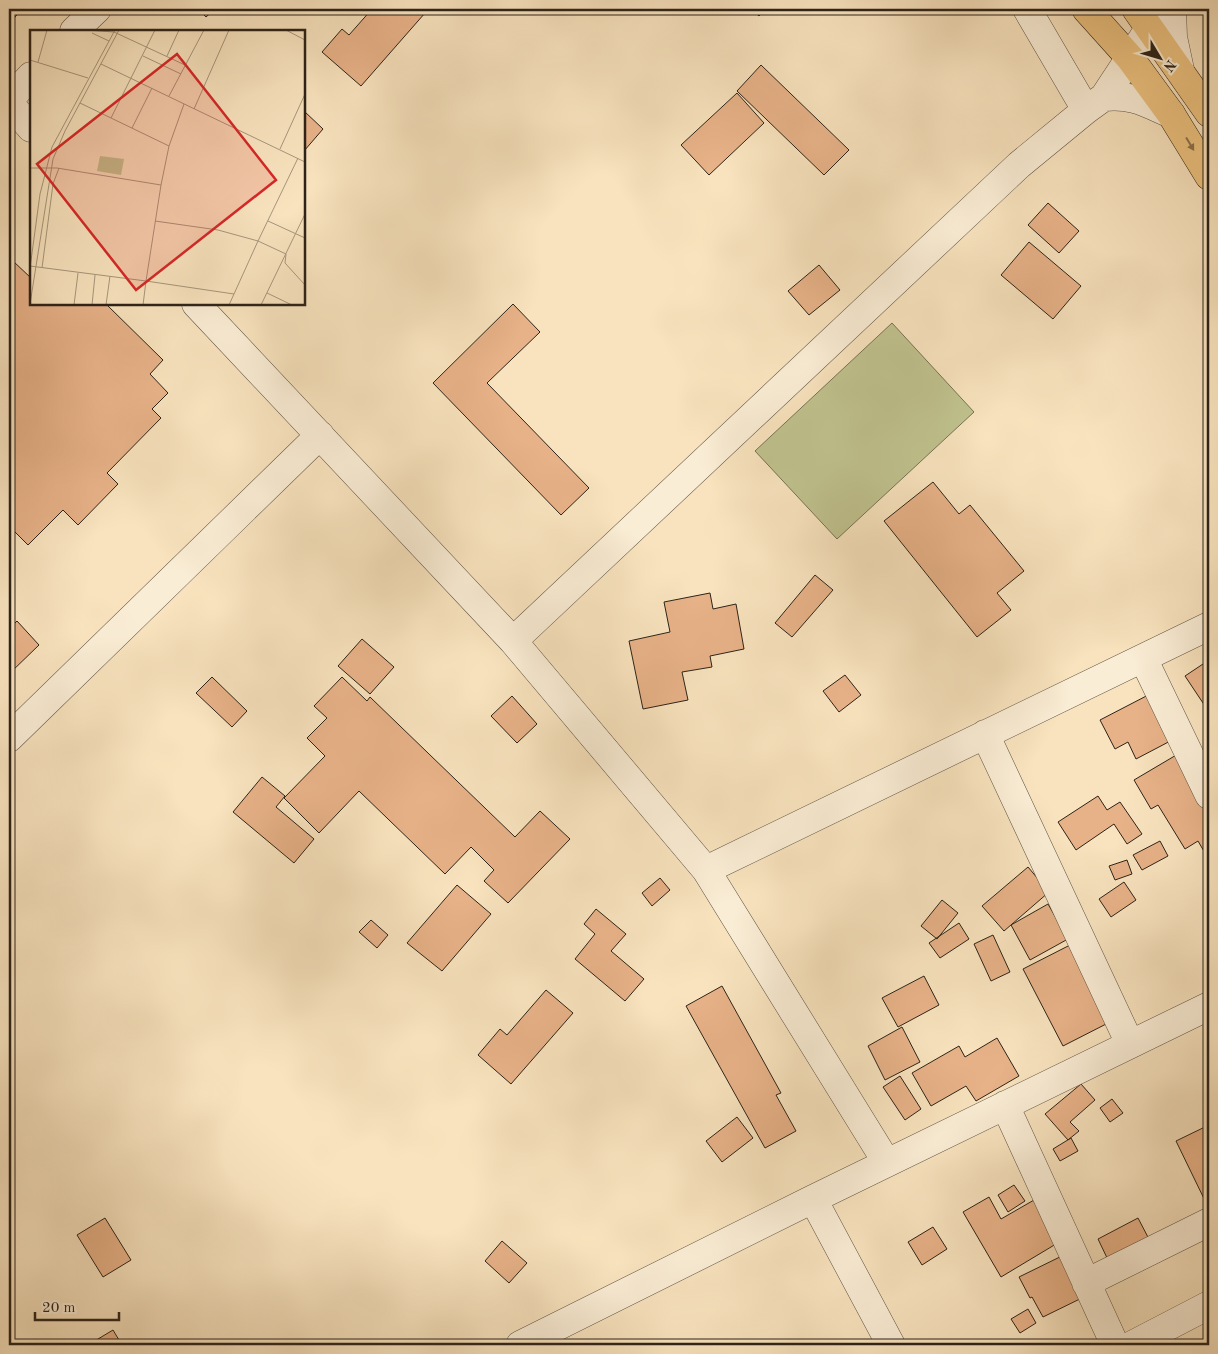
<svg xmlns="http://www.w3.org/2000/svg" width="1218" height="1354" viewBox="0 0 1218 1354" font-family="'Old Standard TT',serif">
	<rect width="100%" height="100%" fill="#f8e3be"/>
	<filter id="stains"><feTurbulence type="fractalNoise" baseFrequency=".004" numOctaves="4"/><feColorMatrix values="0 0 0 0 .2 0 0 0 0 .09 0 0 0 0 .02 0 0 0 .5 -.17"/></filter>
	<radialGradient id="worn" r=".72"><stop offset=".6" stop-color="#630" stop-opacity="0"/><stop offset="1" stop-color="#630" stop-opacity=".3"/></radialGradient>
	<path fill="#c0c38f" stroke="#767354" d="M892,323L974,412L837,539L755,451Z"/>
	<path fill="#e8b288" stroke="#2d2318" d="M9,9H22L9,24Z
		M198,9H215L206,17Z
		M372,9H419L425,13L361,86L322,52L342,29L349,35Z
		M751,9H765L759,16Z
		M761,65L849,150L824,175L737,91Z
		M737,93L764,123L709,175L681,145Z
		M304,111L323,129L304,151Z
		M1048,203L1079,231L1059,253L1028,225Z
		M1029,242L1081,286L1053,319L1001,275Z
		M13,261L31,278V304H106L163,360L150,374L168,393L152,409L161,418L107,473L118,484L78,525L63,510L28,545L9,526V265Z
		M819,265L840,290L809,315L788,291Z
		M513,304L540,332L487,383L589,488L561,515L433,383Z
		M933,482L959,514L970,505L1024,571L997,593L1011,610L977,637L884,521Z
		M815,575L833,590L792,637L775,623Z
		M710,593L713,609L736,604L744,649L710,656L712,667L682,672L688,700L643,709L629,641L670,632L664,602Z
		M17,621L39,645L9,674V629Z
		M362,639L394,667L370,694L338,666Z
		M1209,660V712L1185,676Z
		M845,675L861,695L839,712L823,691Z
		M212,677L247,711L232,727L196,693Z
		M342,677L367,701L370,697L515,837L540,811L570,839L508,903L484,881L494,870L471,847L445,874L359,791L319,833L284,798L325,756L307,738L327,718L314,706Z
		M1154,692L1178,737L1136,759L1128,742L1115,749L1100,720Z
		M512,696L537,724L517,743L491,716Z
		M1209,730V742L1204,732Z
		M1178,754L1209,806V860L1198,841L1185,849L1158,805L1151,809L1134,780Z
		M262,777L285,796L276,807L314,839L294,863L233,812Z
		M1098,796L1107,810L1120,802L1142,834L1127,844L1114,824L1076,850L1058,822Z
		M1160,841L1168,856L1142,870L1133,855Z
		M1127,860L1132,874L1115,880L1109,866Z
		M1028,867L1049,892L1004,931L982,906Z
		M660,878L670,890L652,906L642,893Z
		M1124,882L1136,900L1111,917L1099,899Z
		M457,885L491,914L442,971L407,943Z
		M942,900L958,913L937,939L921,926Z
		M1048,904L1068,939L1030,960L1011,925Z
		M596,909L626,934L611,951L644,979L625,1001L575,959L595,934L584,924Z
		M371,920L388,935L377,948L359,932Z
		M959,923L969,939L940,958L929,943Z
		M993,935L1010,972L991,981L974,944Z
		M1072,944L1112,1021L1063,1046L1023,969Z
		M924,976L939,1005L898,1027L882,998Z
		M722,986L781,1093L776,1095L796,1131L765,1148L686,1006Z
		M546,990L573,1013L511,1084L478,1055L500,1029L507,1035Z
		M902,1027L920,1062L885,1080L868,1046Z
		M997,1038L1019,1076L976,1101L966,1086L931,1106L912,1073L959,1046L965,1057Z
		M900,1076L921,1109L905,1120L883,1087Z
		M1081,1084L1095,1100L1070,1122L1079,1131L1068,1140L1045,1114Z
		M1112,1099L1123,1113L1110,1122L1100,1108Z
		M737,1117L753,1138L722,1162L706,1141Z
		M1209,1125V1209L1176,1141Z
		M1071,1138L1078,1151L1060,1161L1053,1149Z
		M1014,1185L1025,1201L1008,1212L998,1195Z
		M1041,1196L1066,1238L1001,1277L963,1212L989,1197L1001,1219Z
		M105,1218L131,1260L103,1277L77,1235Z
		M1138,1218L1150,1241L1109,1262L1098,1239Z
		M933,1227L947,1249L922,1265L908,1242Z
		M502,1241L527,1263L509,1283L485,1261Z
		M1068,1253L1088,1295L1043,1317L1032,1297L1030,1298L1019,1277Z
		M1028,1309L1036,1323L1020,1333L1011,1319Z
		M113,1330L122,1345H88Z"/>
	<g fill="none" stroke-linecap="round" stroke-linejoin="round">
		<defs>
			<path id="minor" d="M1027,9L1086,110
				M1172,9L1173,37L1180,70
				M74,31L97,9
				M1104,97C1132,94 1146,103 1171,114
				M9,100L31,76
				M9,103L31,128
				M196,304L513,641L1019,165L1086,110L1104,97L1162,9
				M513,641L706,870L887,1163
				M1143,658L1209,795
				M985,734L1130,1044
				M9,738L320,435
				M706,870L1209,626
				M1005,1105L1115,1345
				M813,1199L891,1345
				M1086,1283L1209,1222
				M520,1345L813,1199L1209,1006
				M1132,1345L1209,1305"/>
			<path id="major" d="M1086,9L1130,58L1171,114L1209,176
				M1136,9L1209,113"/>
		</defs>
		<use href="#minor" stroke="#605342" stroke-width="29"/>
		<use href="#major" stroke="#2d2318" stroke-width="29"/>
		<use href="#minor" stroke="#faedd5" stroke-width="28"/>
		<use href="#major" stroke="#ecc27f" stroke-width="28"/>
	</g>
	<defs><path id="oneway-solid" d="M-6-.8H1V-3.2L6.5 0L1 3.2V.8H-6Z" transform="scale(1.25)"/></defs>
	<use fill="#8c724c" href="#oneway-solid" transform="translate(1190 144) rotate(59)"/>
	<g transform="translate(30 30)">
		<rect width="275" height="275" fill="#f8e3be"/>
		<path d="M70,126L94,129L91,145L67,141Z" fill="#c0c38f"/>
		<path fill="none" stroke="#a7967c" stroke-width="1" d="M56,0L84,2L155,35M256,0L275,10M62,3L79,11M113,26L151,44M137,26L149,0M0,30L58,48M8,32L17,0M71,34L275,132M139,66L174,0M50,73L139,116M164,79L199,0M81,88L125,0M102,98L122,58M250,119L275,64M0,138H27L131,155L116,251L0,236M131,155L139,116L154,74M125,191L188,200L228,211L268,128M238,191L275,208M0,238L10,164L22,117L85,0M12,238L23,154L29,138M237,263L262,275M0,274L23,129L35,101L89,0M44,275L48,243M62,275L65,245M76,275L80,246M113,275L116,251L204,264M199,275L228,211L256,224L255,233L275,255M231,275L275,184"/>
		<path fill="#d62828" fill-opacity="0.15" stroke="#d62828" stroke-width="2.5" d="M147,24L246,150L106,260L7,134Z"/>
		<rect width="275" height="275" fill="none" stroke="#2d2318" stroke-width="2.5"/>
	</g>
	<rect width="1218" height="1354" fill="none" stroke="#f8e3be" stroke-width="30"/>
	<rect x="10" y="10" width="1198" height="1334" fill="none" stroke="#2d2318" stroke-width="2.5"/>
	<rect x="15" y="15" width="1188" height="1324" fill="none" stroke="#2d2318"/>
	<g transform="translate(1160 58) rotate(128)" stroke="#faedd5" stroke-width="4" paint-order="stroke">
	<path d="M0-4L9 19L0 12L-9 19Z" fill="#2d2318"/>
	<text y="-8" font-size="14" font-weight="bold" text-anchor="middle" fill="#2d2318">N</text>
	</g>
	<path d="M35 1312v8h84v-8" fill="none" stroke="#2d2318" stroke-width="2.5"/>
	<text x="42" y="1312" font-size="15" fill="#2d2318" stroke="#faedd5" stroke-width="4" paint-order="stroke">20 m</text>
	<rect width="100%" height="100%" filter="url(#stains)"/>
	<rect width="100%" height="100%" fill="url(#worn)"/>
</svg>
